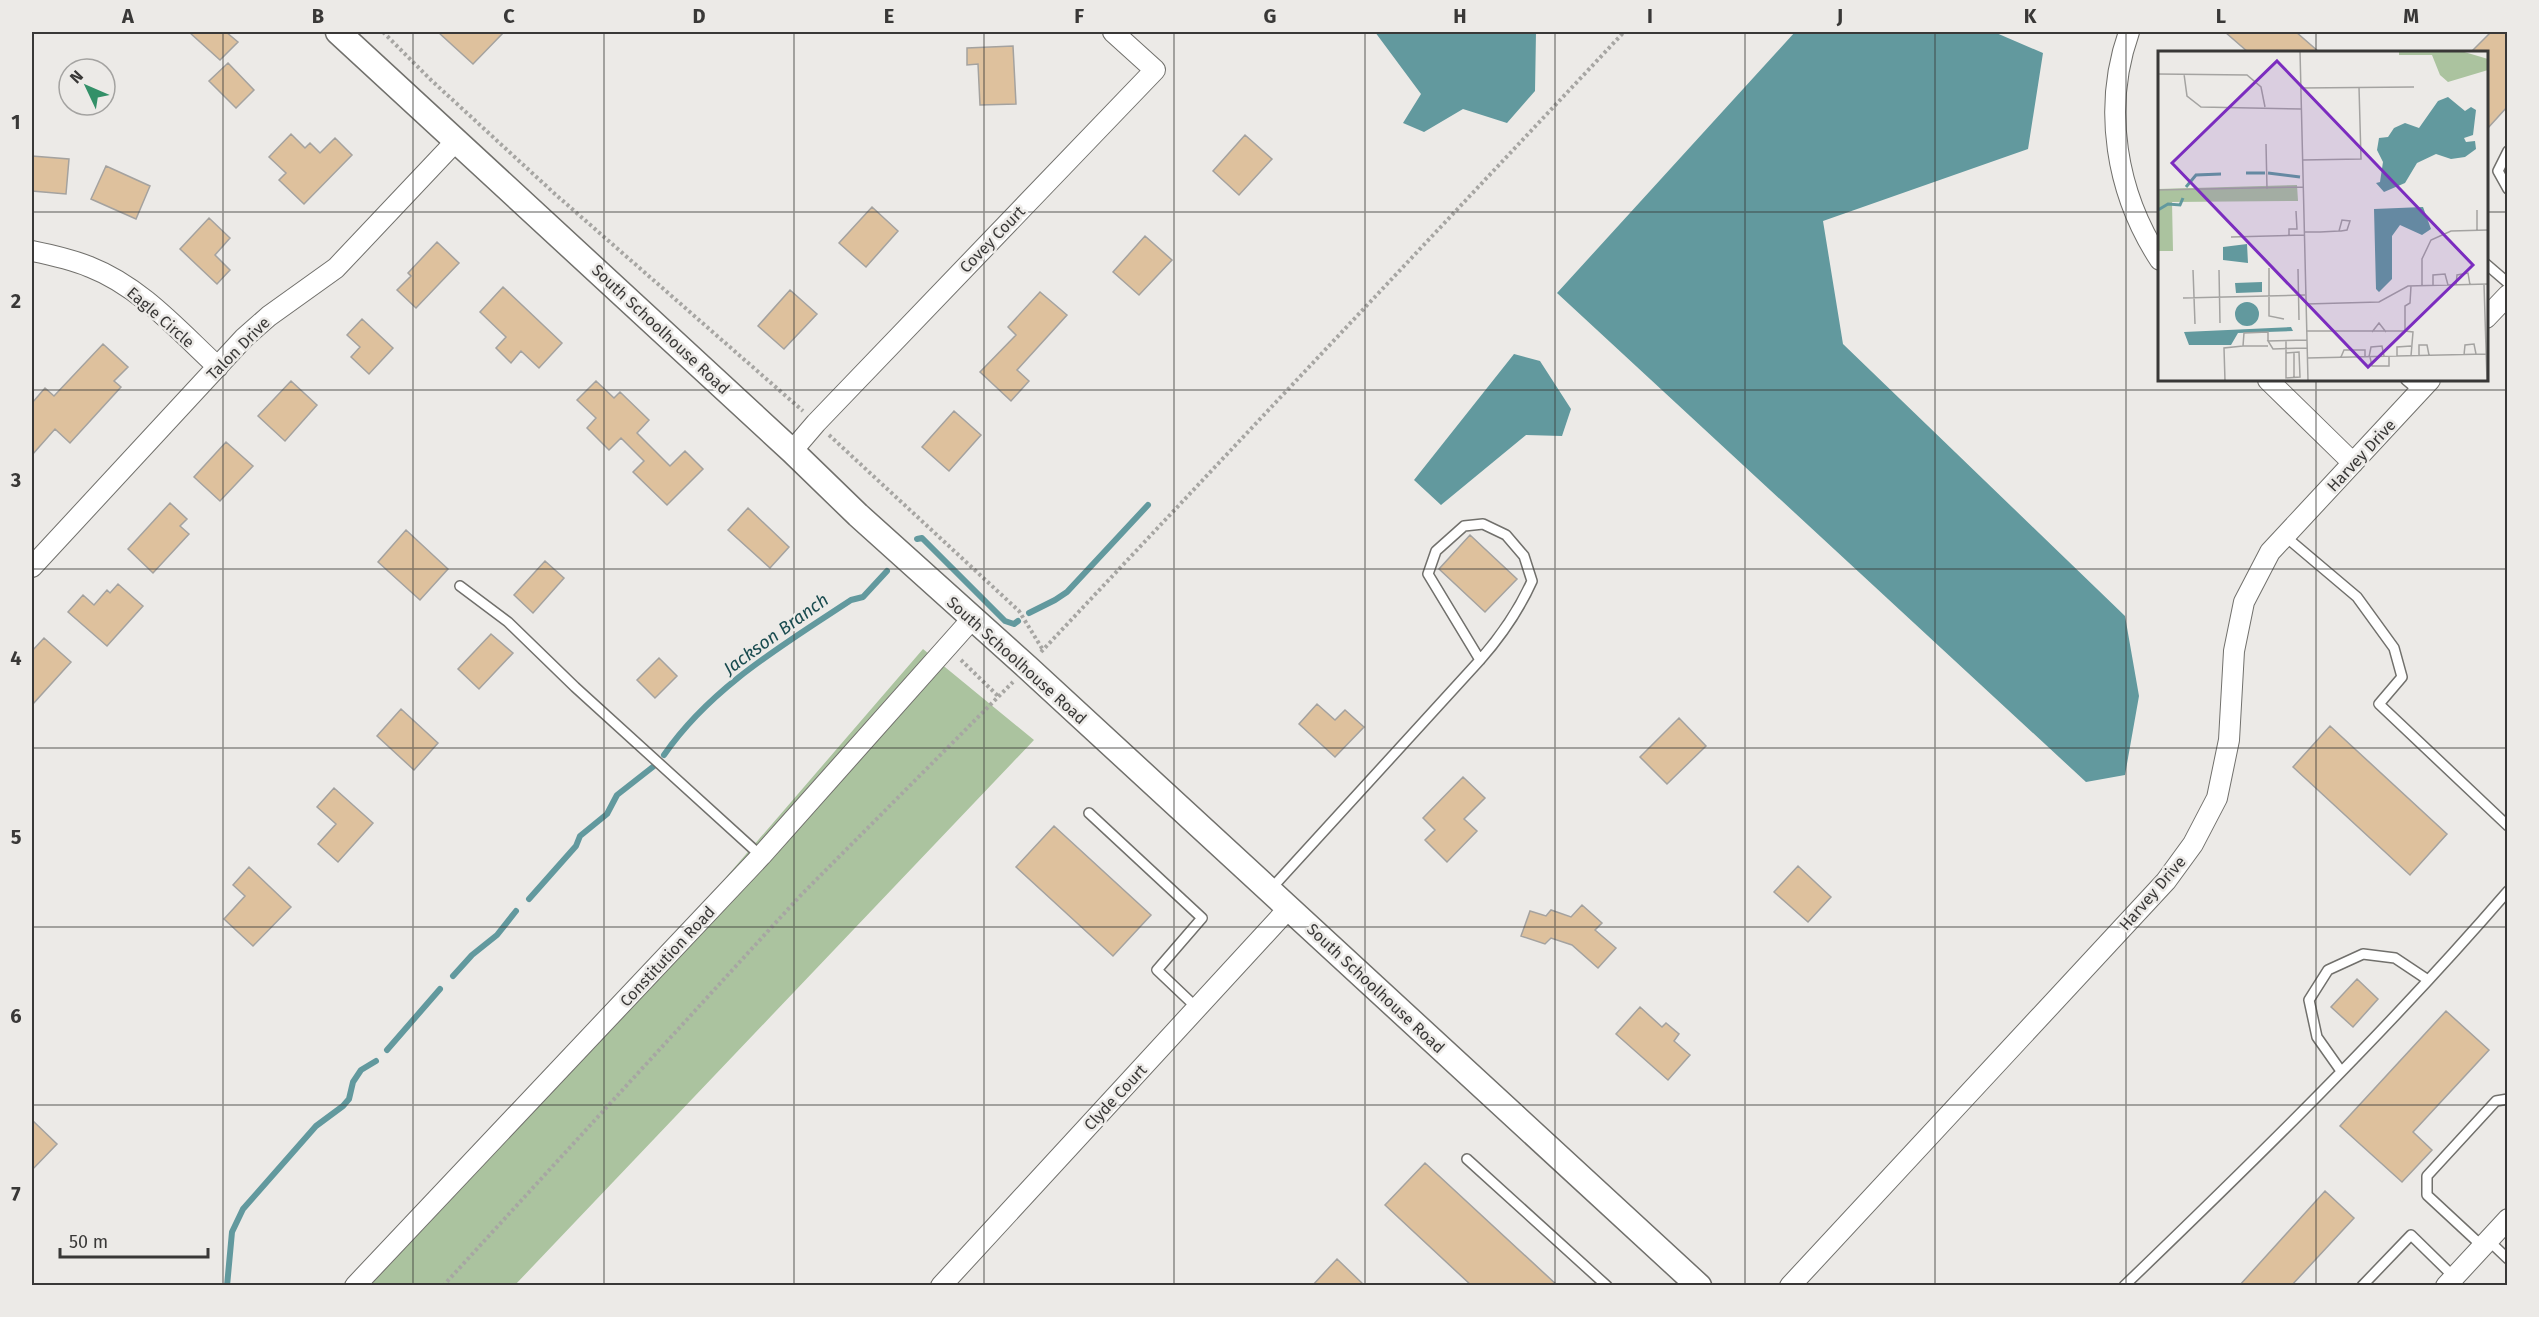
<svg xmlns="http://www.w3.org/2000/svg" width="2539" height="1317" viewBox="0 0 2539 1317" font-family="'Fira Sans',sans-serif">
	<rect width="100%" height="100%" fill="#eceae7"/>
	<path fill="#abc39f" d="M923,649L1034,740L515,1285L344,1286L678,933Z"/>
	<path fill="#62999e" d="M1375,32H1536L1535,91L1507,123L1463,109L1424,132L1403,123L1421,94Z
		M1795,32H1994L2043,53L2028,149L1823,221L1843,344L2125,616L2139,696L2125,775L2086,782L1557,293Z
		M1514,354L1540,361L1571,409L1562,436L1526,435L1441,505L1414,480Z"/>
	<g fill="none" stroke-linecap="round" stroke-linejoin="round">
		<path stroke="#62999e" stroke-width="6" d="M917,539L922,538L1005,621L1014,624L1018,621
			M1029,613L1055,600L1067,592L1148,505
			M664,755C711,687 783,645 851,600L863,597L887,571
			M529,899L576,846L580,836L607,814L617,795L654,766
			M453,976L472,955L497,935L516,911
			M387,1050L440,989
			M227,1286L232,1232L243,1209L316,1126L343,1106L349,1099L353,1082L361,1070L376,1061"/>
	</g>
	<path fill="#dec19d" stroke="#a4a29f" stroke-width="1.5" d="M189,32H226L238,42L220,60Z
		M438,32H504L473,64Z
		M2225,32H2296L2319,52H2248Z
		M2491,32H2508V106L2487,129V52H2471Z
		M1013,46L1016,104L980,105L978,64L967,65V48Z
		M228,63L254,90L236,108L209,81Z
		M291,134L305,148L310,143L320,153L335,138L352,155L304,204L279,180L286,173L269,157Z
		M1245,135L1272,159L1239,195L1213,171Z
		M32,156L69,159L66,194L32,191Z
		M106,166L150,186L136,219L91,199Z
		M872,207L898,231L866,267L839,243Z
		M209,218L230,238L215,255L230,270L217,284L180,249Z
		M1145,236L1172,260L1139,295L1113,272Z
		M437,242L459,263L416,308L397,290L411,276L408,273Z
		M503,287L562,343L539,368L521,351L511,363L496,348L506,337L480,312Z
		M790,290L817,314L784,349L758,326Z
		M1040,292L1067,315L1017,370L1029,381L1011,401L980,372L1016,335L1008,327Z
		M362,319L393,348L369,374L351,357L360,347L347,335Z
		M103,344L128,367L114,381L121,387L70,443L55,429L32,455V403L45,388L54,396Z
		M291,381L317,405L285,441L258,416Z
		M596,381L614,398L620,392L649,420L637,433L670,466L685,451L703,469L667,505L633,472L644,461L621,438L609,450L587,428L596,418L577,400Z
		M954,411L981,435L949,471L922,447Z
		M226,442L253,466L220,501L194,477Z
		M170,503L187,519L180,526L189,534L153,573L128,549Z
		M748,508L789,547L770,568L728,530Z
		M406,530L448,569L420,600L378,562Z
		M1470,535L1517,579L1485,612L1439,569Z
		M545,561L564,578L533,613L514,595Z
		M118,584L143,606L107,646L68,612L83,595L94,605L107,590L110,593Z
		M491,634L513,653L479,689L458,669Z
		M44,638L71,662L32,705V651Z
		M659,658L677,676L655,698L637,680Z
		M1317,704L1335,720L1345,710L1364,727L1335,757L1299,724Z
		M401,709L438,743L414,770L377,736Z
		M1679,718L1706,746L1667,784L1640,757Z
		M2330,726L2447,834L2410,875L2293,767Z
		M1463,777L1485,798L1464,819L1477,831L1447,862L1425,840L1435,830L1423,818Z
		M334,788L373,823L338,862L318,844L336,824L317,807Z
		M1054,826L1151,915L1113,956L1016,867Z
		M1798,866L1831,897L1808,922L1774,892Z
		M249,867L291,907L253,946L224,919L245,896L233,885Z
		M1582,905L1602,923L1595,930L1616,948L1598,968L1572,945L1551,938L1545,944L1521,936L1530,911L1546,916L1551,910L1571,917Z
		M2357,979L2378,999L2353,1027L2331,1007Z
		M1640,1007L1662,1027L1666,1023L1679,1034L1674,1041L1690,1055L1668,1080L1616,1034Z
		M2446,1011L2489,1050L2413,1132L2432,1150L2402,1182L2340,1126Z
		M32,1120L57,1144L32,1170Z
		M1425,1163L1558,1286H1472L1385,1205Z
		M2325,1191L2354,1218L2291,1286H2239Z
		M1337,1259L1365,1286H1312Z"/>
	<g fill="none" stroke-linecap="round" stroke-linejoin="round">
		<defs>
			<path id="service" d="M2508,151L2498,171L2508,189
				M2486,264L2508,283
				M2406,380L2419,391
				M2286,537L2357,597L2394,648L2402,677L2379,704L2508,826
				M460,586L508,622L575,687L761,856
				M1089,813L1202,918L1157,970L1197,1008
				M1270,890L1480,660C1501,636 1519,610 1532,581L1524,556L1506,535L1483,524L1464,526L1436,551L1428,574L1480,660
				M2341,1071L2317,1037L2309,1000L2328,970L2363,954L2395,958L2428,980
				M1467,1159L1607,1286
				M2488,1240L2508,1259
				M2482,1246L2427,1195V1176L2496,1101L2508,1099
				M2124,1286C2256,1159 2388,1030 2508,891
				M2362,1286L2411,1235L2454,1277"/>
			<path id="minor" d="M2129,32C2102,108 2116,193 2160,260
				M32,251C52,255 71,259 90,267C141,287 179,331 218,367
				M2486,318L2508,295
				M2268,380L2353,463
				M792,451L816,423L1155,70L1113,32
				M32,567L244,338L269,316L336,268L456,141
				M355,1286L761,856L972,619
				M941,1286L1289,908
				M1790,1286L2166,881L2193,844L2217,798L2229,740L2234,651L2244,602L2270,552L2430,380
				M2446,1286L2508,1219"/>
			<path id="tertiary" d="M338,32L792,451L858,515L1027,667L1699,1286"/>
		</defs>
		<use href="#service" stroke="#71706c" stroke-width="12"/>
		<use href="#minor" stroke="#71706c" stroke-width="22"/>
		<use href="#tertiary" stroke="#71706c" stroke-width="27"/>
		<path stroke="#a7a6a3" stroke-width="4" stroke-dasharray="3 3" stroke-linecap="butt" d="M383,32L431,80L555,194L803,411
			M829,435L1019,611L1043,650
			M1041,652L1624,32
			M961,660L999,697
			M443,1286L801,895L1013,682"/>
		<use href="#service" stroke="#fff" stroke-width="9"/>
		<use href="#minor" stroke="#fff" stroke-width="20"/>
		<use href="#tertiary" stroke="#fff" stroke-width="24"/>
	</g>
	<path fill="none" stroke="#393837" stroke-width="1.5" stroke-opacity="0.55" d="M223,32V1286M413,32V1286M604,32V1286M794,32V1286M984,32V1286M1174,32V1286M1365,32V1286M1555,32V1286M1745,32V1286M1935,32V1286M2126,32V1286M2316,32V52M32,212H2160M2486,212H2508M2316,380V1286M32,390H2508M32,569H2508M32,748H2508M32,927H2508M32,1105H2508"/>
	<g text-anchor="middle" stroke-width="5" stroke-linejoin="round" paint-order="stroke">
		<g font-size="16" fill="#393837" stroke="#eceae7">
			<text transform="translate(992 239) rotate(-46)" y="6">Covey Court</text>
			<text transform="translate(161 317) rotate(41)" y="6">Eagle Circle</text>
			<text transform="translate(661 329) rotate(43)" y="6">South Schoolhouse Road</text>
			<text transform="translate(238 348) rotate(-45)" y="6">Talon Drive</text>
			<text transform="translate(2361 455) rotate(-47)" y="6">Harvey Drive</text>
			<text transform="translate(1017 660) rotate(42)" y="6">South Schoolhouse Road</text>
			<text transform="translate(2152 893) rotate(-49)" y="6">Harvey Drive</text>
			<text transform="translate(667 956) rotate(-47)" y="6">Constitution Road</text>
			<text transform="translate(1376 988) rotate(43)" y="6">South Schoolhouse Road</text>
			<text transform="translate(1115 1097) rotate(-47)" y="6">Clyde Court</text>
		</g>
		<g font-size="18" font-style="italic" fill="#194b4f" stroke="#eceae7">
			<text transform="translate(776 634) rotate(-36)" y="6">Jackson Branch</text>
		</g>
	</g>
	<g transform="translate(2158 51)">
		<rect width="330" height="330" fill="#eceae7"/>
		<path d="M241,0H303L330,8V19L290,31L282,24L274,4H241ZM139,134L140,150L14,151L15,200H0V138Z" fill="#abc39f"/>
		<path d="M290,46L307,60L313,56L318,59L315,84L306,87L308,91L317,90L318,98L307,106L293,108L278,103L259,112L247,132L226,141L218,132L222,131L225,111L219,99L221,87L230,86L236,77L247,72L261,77L280,50ZM265,156L273,178L264,184L242,174L234,185V228L221,241L218,238L216,158ZM89,193L90,212L65,209V196ZM77,232L104,231V241L78,242ZM77 263a12 12 0 1 1 24 0a12 12 0 1 1-24 0ZM133,276L135,280L80,282L73,294H31L26,281Z" fill="#62999e"/>
		<path fill="none" stroke="#62999e" stroke-width="3" d="M88,122H107M110,122L142,126M28,136L38,124L63,123M0,159L10,153L22,154L25,147"/>
		<path fill="none" stroke="#a4a3a1" stroke-width="1.5" d="M142,0L150,330M0,23L89,24L103,36L107,56M26,23L29,45L43,56L143,58M143,37L256,36M108,93L109,138M144,109L203,108L201,36M0,139L145,136M319,159V180M146,181H162L181,180H183L189,179L192,170L184,169L181,180M131,184V178H139L138,160M73,186L146,184M111,217V265L126,268M140,218L141,269M35,219L37,273M61,219L62,272M326,233L329,330M275,234V224L287,223L290,234M298,234L299,224L310,222L312,234M264,235V208L273,189L293,180L330,179M25,247L147,244M148,253L221,251L250,235L330,233M148,280H247V255L252,252L253,235M247,280L255,281L253,305M214,281L221,272L228,281M149,289L110,290L115,298L149,297M110,290V281L86,282L85,295H110M128,290V327L142,326L141,301L128,302M136,302V326M306,304L307,294L316,293L318,303M239,305V296L253,295M261,305V294H269L271,304M183,306L186,299H207V305M211,306L213,296L224,295L226,305M212,306L214,315H231V305M149,307L328,303M67,330L66,297L85,295"/>
		<path fill="#7b2cbf" fill-opacity="0.15" stroke="#7b2cbf" stroke-width="3" d="M119,10L315,214L210,316L14,112Z"/>
		<rect width="330" height="330" fill="none" stroke="#393837" stroke-width="3"/>
	</g>
	<rect width="2539" height="1317" fill="none" stroke="#eceae7" stroke-width="66"/>
	<g transform="translate(87 87) rotate(314)"><circle r="28" fill="#eceae7" stroke="#a4a3a1" stroke-width="1.5"/>
	<path d="M0-4.5L10 22L0 15L-10 22Z" fill="#339068"/>
	<text y="-9" font-size="16" font-weight="bold" text-anchor="middle" fill="#393837">N</text>
	</g>
	<path d="M60 1248v9h148v-9" fill="none" stroke="#393837" stroke-width="3"/>
	<text x="69" y="1248" font-size="18" fill="#393837" stroke="#eceae7" stroke-width="4.5" paint-order="stroke">50 m</text>
	<rect x="33" y="33" width="2473" height="1251" fill="none" stroke="#393837" stroke-width="2"/>
	<g font-size="20" text-anchor="middle" font-weight="bold" fill="#393837">
		<text x="128" y="23">A</text>
		<text x="318" y="23">B</text>
		<text x="509" y="23">C</text>
		<text x="699" y="23">D</text>
		<text x="889" y="23">E</text>
		<text x="1079" y="23">F</text>
		<text x="1270" y="23">G</text>
		<text x="1460" y="23">H</text>
		<text x="1650" y="23">I</text>
		<text x="1840" y="23">J</text>
		<text x="2030" y="23">K</text>
		<text x="2221" y="23">L</text>
		<text x="2411" y="23">M</text>
		<text x="16" y="129">1</text>
		<text x="16" y="308">2</text>
		<text x="16" y="487">3</text>
		<text x="16" y="665">4</text>
		<text x="16" y="844">5</text>
		<text x="16" y="1023">6</text>
		<text x="16" y="1201">7</text>
	</g>
</svg>
